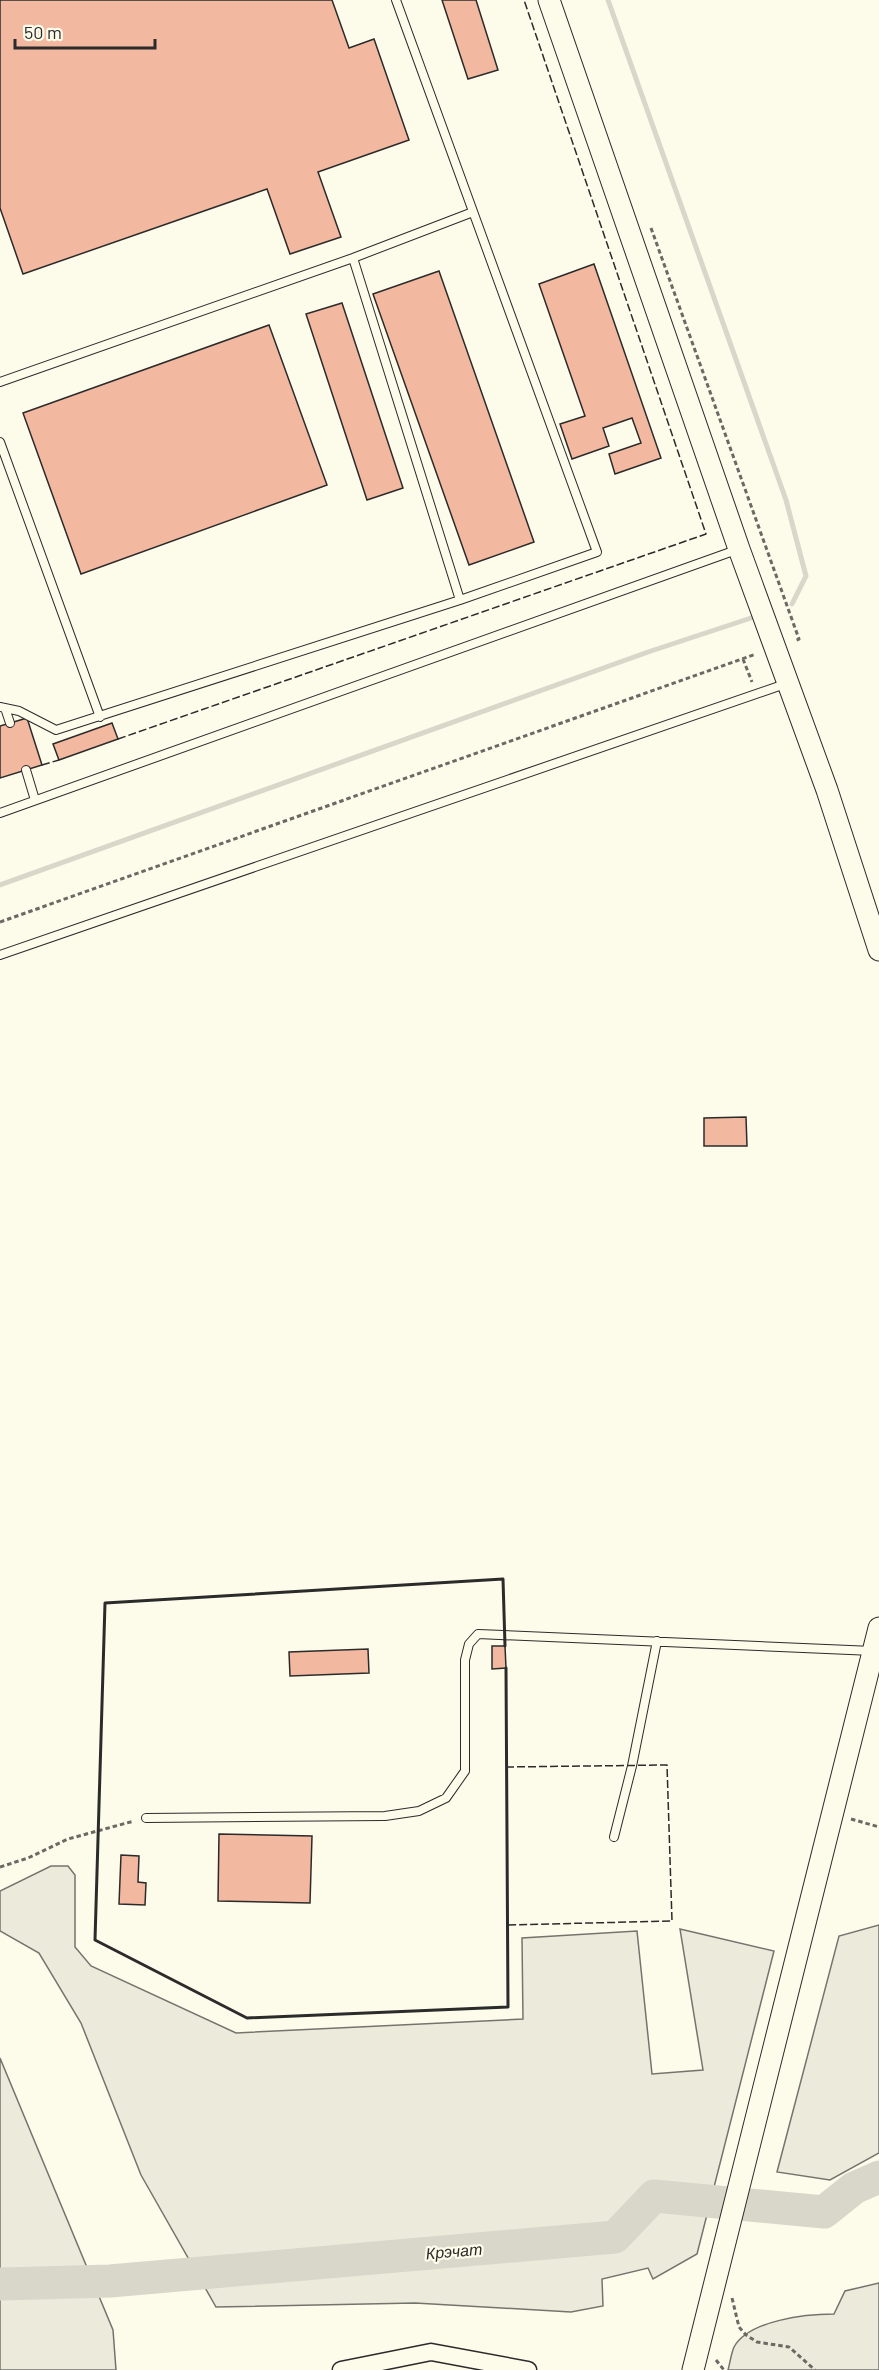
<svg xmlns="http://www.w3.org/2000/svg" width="879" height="2370" viewBox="0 0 879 2370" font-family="Barlow,sans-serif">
	<rect width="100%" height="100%" fill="#fdfbea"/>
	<path fill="#ecebdb" stroke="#74746e" stroke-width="1.5" d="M51,1866H68L75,1875V1947L91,1966L236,2033L523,2019L522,1938L637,1931L652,2074L703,2070L680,1929L774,1951L697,2254L653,2279L648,2268L602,2279L603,2306L571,2312L415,2303L216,2307L141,2175L81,2023L39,1953L0,1931V1891Z
		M879,1925V2153L830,2180L777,2172L839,1936Z
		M0,2058L113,2330L116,2370H0Z
		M879,2283V2370H728C730,2363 731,2354 734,2347C749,2320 807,2314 834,2314L845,2291Z"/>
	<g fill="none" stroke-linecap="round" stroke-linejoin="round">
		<path stroke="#d8d7c9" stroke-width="5" d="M608,0L786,500L806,576L792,604
			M0,885L648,652L751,618"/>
		<path stroke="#d8d7c9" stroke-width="33" d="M0,2284L110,2281L615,2237L654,2196L824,2212L854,2188L879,2177"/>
	</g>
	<path fill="#f2b8a0" stroke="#2b2b2b" stroke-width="1.5" d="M0,0H332L349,48L374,39L409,140L318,172L341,237L290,254L267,189L23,274L0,208Z
		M442,0H476L498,70L468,79Z
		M594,264L661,458L615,474L609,454L641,443L632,418L603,428L609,446L572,459L560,424L585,416L539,284Z
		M439,271L534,542L469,565L373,294Z
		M342,303L403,488L367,500L306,314Z
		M269,325L327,485L81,574L23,413Z
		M27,718L42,765L0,778V726Z
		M112,723L118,739L59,760L53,744Z
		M746,1117L747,1146H704V1118Z
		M492,1646H505L506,1668L492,1669Z
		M368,1649L369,1673L290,1676L289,1652Z
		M219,1834L312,1836L310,1903L218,1901Z
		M121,1855L139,1856L138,1882L146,1883L145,1905L119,1904Z"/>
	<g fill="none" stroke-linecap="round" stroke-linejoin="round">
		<defs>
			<path id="service" d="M353,258L460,600
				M0,382L353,258L473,212
				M0,442L100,717
				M0,707L19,711L56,730L460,600L597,552L396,0
				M5,708L10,723
				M26,770L35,800
				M0,813L739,549
				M0,955L788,683
				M146,1818L385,1816L419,1811L446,1798L465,1771V1660L469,1644L478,1634L873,1651
				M614,1837L632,1766L657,1641"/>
			<path id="minor" d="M341,2370L431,2352L528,2370"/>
			<path id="tertiary" d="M549,0L739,549L827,790L879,950
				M693,2370L879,1628"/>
		</defs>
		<use href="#service" stroke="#2b2b2b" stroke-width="10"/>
		<use href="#minor" stroke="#2b2b2b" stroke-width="19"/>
		<use href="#tertiary" stroke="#2b2b2b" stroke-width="23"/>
		<path stroke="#6a6964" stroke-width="3" stroke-dasharray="4.5 3" stroke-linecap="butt" d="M651,228L799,639L794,641
			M743,659L752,682
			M0,922L756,654
			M851,1819L879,1827
			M0,1867L28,1858L68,1839L134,1821
			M732,2298L739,2327L746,2335L757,2342L789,2347L815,2370
			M716,2360L724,2370"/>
		<use href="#service" stroke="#fdfbea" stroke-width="8"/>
		<use href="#minor" stroke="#fdfbea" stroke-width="16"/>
		<use href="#tertiary" stroke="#fdfbea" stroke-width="21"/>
		<path stroke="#2b2b2b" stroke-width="1.5" stroke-dasharray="8 3" stroke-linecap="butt" d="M118,739L706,534L524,0
			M42,765L59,760
			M506,1767L667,1765L672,1921L507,1925"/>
		<path stroke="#2b2b2b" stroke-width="3" d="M505,1646L503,1579L105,1603L95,1940L247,2018L508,2007L506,1668"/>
	</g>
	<g text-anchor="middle" stroke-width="4.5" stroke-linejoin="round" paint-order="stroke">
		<g font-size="16" font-style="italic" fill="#2b2b2b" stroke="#fdfbea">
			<text transform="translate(454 2251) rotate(-5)" y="6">Крэчат</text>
		</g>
	</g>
	<path d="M15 39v9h140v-9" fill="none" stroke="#2b2b2b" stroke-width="3"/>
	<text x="24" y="39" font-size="18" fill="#2b2b2b" stroke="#fdfbea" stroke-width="4.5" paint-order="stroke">50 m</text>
</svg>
